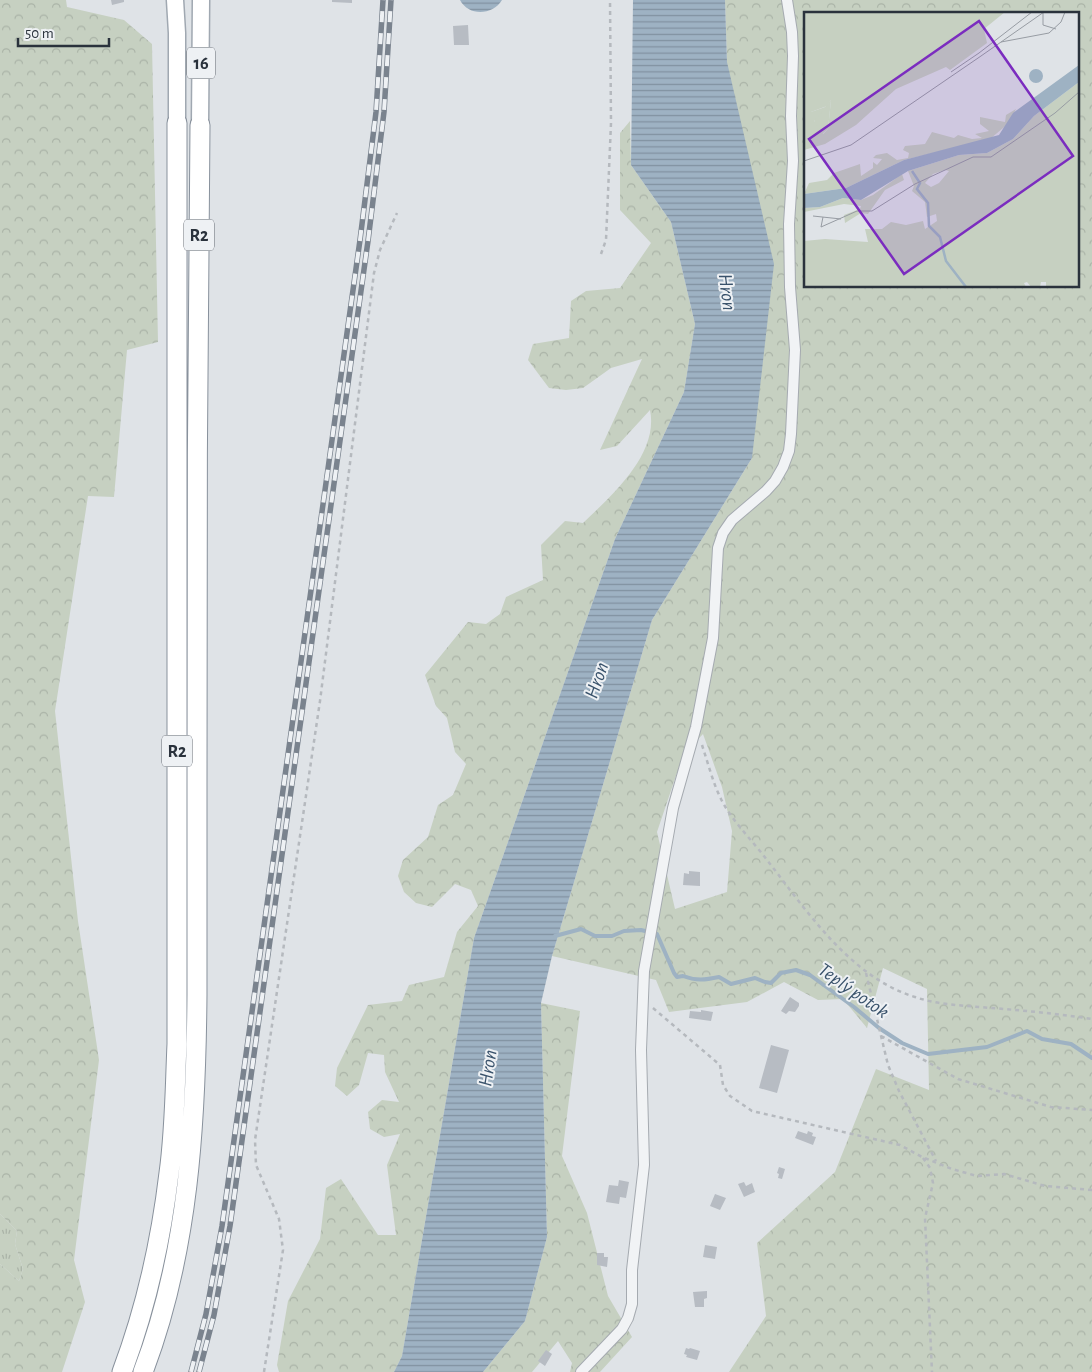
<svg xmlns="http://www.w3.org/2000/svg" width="1092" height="1372" viewBox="0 0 1092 1372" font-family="'Alegreya Sans',sans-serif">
	<defs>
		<pattern id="grass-tufts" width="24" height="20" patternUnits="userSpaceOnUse" patternTransform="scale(1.25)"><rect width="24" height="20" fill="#c6d0c1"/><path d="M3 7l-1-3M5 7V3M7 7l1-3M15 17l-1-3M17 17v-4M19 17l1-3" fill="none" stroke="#aab3a7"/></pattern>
		<pattern id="forest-crowns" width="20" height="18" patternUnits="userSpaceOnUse" patternTransform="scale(1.25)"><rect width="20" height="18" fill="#c6d0c1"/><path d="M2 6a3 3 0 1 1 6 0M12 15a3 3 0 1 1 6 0" fill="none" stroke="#aab3a7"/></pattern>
		<pattern id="water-rules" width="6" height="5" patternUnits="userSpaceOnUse" patternTransform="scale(1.25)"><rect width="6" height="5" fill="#9eb2c3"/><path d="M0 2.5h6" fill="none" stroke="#8191a0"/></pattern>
	</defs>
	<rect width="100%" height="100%" fill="#dfe3e7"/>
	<path fill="url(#grass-tufts)" d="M0,1214L17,1231L15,1244L23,1269L19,1281L0,1264Z"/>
	<path fill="url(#forest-crowns)" fill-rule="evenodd" d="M0,0H66L67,7L124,20L152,44L158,342L127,350L114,497L88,496L55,711L78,921L99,1060L74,1260L85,1302L62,1372H0V1264L19,1281L23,1269L15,1244L17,1231L0,1214Z
		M725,0H1092V1372H729L766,1316L757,1243L835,1172L876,1069L929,1090L927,989L883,968L867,1028L843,999L818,1000L784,982L747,1002L669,1012L656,980L552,956L652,620L752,458L727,62ZM806,14H1078V286H806ZM703,734L722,787L732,831L727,892L675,909L657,832L683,755Z
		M630,121L631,165L671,222L695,324L684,392L615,539L474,938L402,1356L394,1372H279L277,1365L288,1301L320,1239L326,1188L341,1179L378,1235H396L387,1165L400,1134L384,1137L370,1129L368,1112L382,1100L399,1102L385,1072L384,1055L368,1053L359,1085L347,1096L335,1086L337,1068L368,1005L402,1001L409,985L444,977L457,932L478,906L471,890L455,884L432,907L416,903L404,892L398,876L403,860L428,837L438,805L453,795L466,764L455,752L447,718L436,706L425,675L468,622L486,624L500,614L506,597L543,580L541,545L565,521L583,523C612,495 659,454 650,410L617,446L600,450L642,359L611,368L583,388L566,390L549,388L528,360L533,344L569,338L571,301L586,291L620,288L651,243L620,210V133Z
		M541,1003L580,1011L562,1156L587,1213L608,1296L632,1337L600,1372H570L572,1363L558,1341L532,1372H483L525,1321L547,1237Z"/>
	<path fill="url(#water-rules)" d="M460,0H502C493,15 469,17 460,0Z
		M633,0H725L727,62L774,264L752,458L652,620L552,956L541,1003L547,1237L525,1321L483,1372H394L402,1356L474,938L615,539L684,392L695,324L671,222L631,165Z"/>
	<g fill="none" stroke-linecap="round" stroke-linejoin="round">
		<path stroke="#9eb2c3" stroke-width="4" d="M555,936L581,929L595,936H612L624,931L641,930L657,934L674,973L677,977L683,976C696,981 705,980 719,977L731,984L755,978L765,982L771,983L781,973L796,970L810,975L854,1007L879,1028L902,1043L928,1054L987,1047L1027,1031L1042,1039L1071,1044L1092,1058"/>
	</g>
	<path fill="#b7bcc3" d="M111,0H124V2L112,5Z
		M332,0H352V3L332,2Z
		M468,25L469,45H454L453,26Z
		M689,871L700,872V886L683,885L684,873L689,874Z
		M790,997L799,1003V1006L795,1012L789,1011L786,1014L781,1011Z
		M701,1010L713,1012L711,1021L689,1018L690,1011L701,1012Z
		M771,1045L789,1050L777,1093L759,1088Z
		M798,1131L807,1134L808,1131L813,1133L812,1136L816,1137L813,1145L795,1138Z
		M779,1167L785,1169L782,1179L778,1178L779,1174L777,1173Z
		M619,1180L629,1182L626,1198L620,1197L619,1204L606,1202L609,1185L618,1186Z
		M744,1182L746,1186L752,1183L755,1192L744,1197L738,1184Z
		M715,1194L726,1198L720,1210L710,1206Z
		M705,1245L717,1247L715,1259L703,1257Z
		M597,1253H604V1257H608L607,1267L597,1265Z
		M707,1291V1298L704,1299V1307H695L693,1292Z
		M686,1348L689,1349L690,1348L700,1351L697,1360L686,1357L687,1355L684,1354Z
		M546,1350L552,1354L545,1366L538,1361Z"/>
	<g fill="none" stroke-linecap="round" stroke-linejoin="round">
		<defs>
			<path id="street" d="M581,1372L622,1329L628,1318L632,1304V1270L644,1165L641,1050L644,971L673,808L696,727L713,638L718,548L723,533L732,520L766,491L775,481L783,467L789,451L791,434L795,350L790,287L789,224L793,161L791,116L793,56L792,32L787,0"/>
			<path id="primary" d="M175,0L177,33V123
				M200,125L201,0"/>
			<path id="highway" d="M122,1372C146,1308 161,1240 169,1173C175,1130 175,1087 177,1044V123
				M143,1372C189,1252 196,1121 197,994C197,925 197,855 197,786C197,566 197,345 200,125"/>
		</defs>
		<use href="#street" stroke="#a5aab0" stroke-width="12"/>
		<use href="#primary" stroke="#a0a8b1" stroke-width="19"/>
		<use href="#highway" stroke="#88919c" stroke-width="21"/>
		<path stroke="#b5b9be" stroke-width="2.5" stroke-dasharray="4 4" stroke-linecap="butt" d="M601,254L606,240L611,123L610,0
			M702,745C708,763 713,783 721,799C732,821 752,840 767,860C807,911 850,977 915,997C935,1004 957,1005 979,1007C1017,1010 1054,1013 1092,1019
			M866,973L888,1065L899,1091L936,1161
			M653,1008L720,1065L723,1085L730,1096L752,1111L900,1145L922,1157L952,1169L977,1176L1004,1174L1045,1186L1092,1190
			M881,1036L958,1079L1051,1107L1092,1110
			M923,1158L930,1168L933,1183L925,1218L932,1372
			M264,1372L283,1250L279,1219L256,1165L255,1140L320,701L374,273L380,250L397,213"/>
		<use href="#street" stroke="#f1f3f5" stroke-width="10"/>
		<use href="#primary" stroke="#fff" stroke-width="16"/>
		<use href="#highway" stroke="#fff" stroke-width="19"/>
		<defs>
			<path id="rail" d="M191,1372L206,1314L222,1226L360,240L376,112L383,0
				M199,1372L214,1315L230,1226L368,241L384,112L391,0"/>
		</defs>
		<use href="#rail" stroke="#7a838e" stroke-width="5.5"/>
		<use href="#rail" stroke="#eef1f4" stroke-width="4" stroke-dasharray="11" stroke-linecap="butt"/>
	</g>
	<g text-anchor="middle" stroke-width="4" stroke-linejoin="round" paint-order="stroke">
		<g fill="#eef1f4" stroke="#656b73" stroke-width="1">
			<rect x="187" y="47.5" width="28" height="31" rx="4"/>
			<rect x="184" y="219.5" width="30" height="31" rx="4"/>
			<rect x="162" y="735.5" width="30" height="31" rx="4"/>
		</g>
		<g font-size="18" font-weight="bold" fill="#2a323c">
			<text x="201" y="69">16</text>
			<text x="199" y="241">R2</text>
			<text x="177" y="757">R2</text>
		</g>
		<g font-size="20" font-style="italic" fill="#39526b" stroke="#eef1f4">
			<text transform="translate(728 292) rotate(83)" y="7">Hron</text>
			<text transform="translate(596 680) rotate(-71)" y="7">Hron</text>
			<text transform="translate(854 990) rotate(35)" y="7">Teplý potok</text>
			<text transform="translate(487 1068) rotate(-81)" y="7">Hron</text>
		</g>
	</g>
	<g transform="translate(804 12)">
		<rect width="275" height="275" fill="#dfe3e7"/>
		<path d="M27,88L24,117L18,122L10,112L11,101L7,100L21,95Z" fill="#c6d0c1"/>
		<path d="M0,0H201L180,17L183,31L146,58L142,55L92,77L52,113L21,132L0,138ZM27,88L24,117L19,122L10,109L19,99L7,100L23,94ZM275,70V275H242V270H237L236,275H227L223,270L220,271L222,275H0V229L21,227L64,230L61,217H78L87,210L102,213L119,209L121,217L133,209L132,202L123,205L121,190L108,179L110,174L104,159L155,143L183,141L209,127L230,104ZM141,158L145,159L135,171L127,175L121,171L129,162ZM212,97L205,111L186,127L100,148L42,176L0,182L5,171L23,168L30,161L56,152L57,164L69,156V150L73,153L78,147L69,146L72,143L83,141L93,148L104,146L105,141L99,138L101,134L121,132L128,120L150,126L154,123L168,127L178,126L171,122L185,119L176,112V105L201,110L202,103ZM98,162L100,168L81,178L64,202L57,201L41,211L40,203L56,197L57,194L40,192L0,200V196L16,195L39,186L57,188L69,183Z" fill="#c6d0c1" fill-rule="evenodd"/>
		<path d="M275,53V70L230,104L209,127L183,141L155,143L104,159L57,188L39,186L16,195L0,196V182L42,176L100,148L195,123L209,101ZM225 64a7 7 0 1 1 14 0a7 7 0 1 1-14 0Z" fill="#9eb2c3"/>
		<path fill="none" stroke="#9eb2c3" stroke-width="2.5" d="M108,159L116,171L113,177L124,191L125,214L136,225L142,249L162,275"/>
		<path fill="none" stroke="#979ca3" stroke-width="1" d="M239,1V13L252,17M197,30L245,21L257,10L261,0M175,41L228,0M177,44L240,0M147,60L175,41M0,149L47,133L177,44M9,204L37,207M19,205L17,215L53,199H68L111,172L169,145H187L251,101L275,80"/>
		<path fill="#7b2cbf" fill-opacity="0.15" stroke="#7b2cbf" stroke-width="2.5" d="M175,9L269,144L100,262L5,127Z"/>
		<rect width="275" height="275" fill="none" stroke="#2a323c" stroke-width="2.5"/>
	</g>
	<path d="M18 38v8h91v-8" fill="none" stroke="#2a323c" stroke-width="2.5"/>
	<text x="25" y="38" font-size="15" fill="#2a323c" stroke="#eef1f4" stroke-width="4" paint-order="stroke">50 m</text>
</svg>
